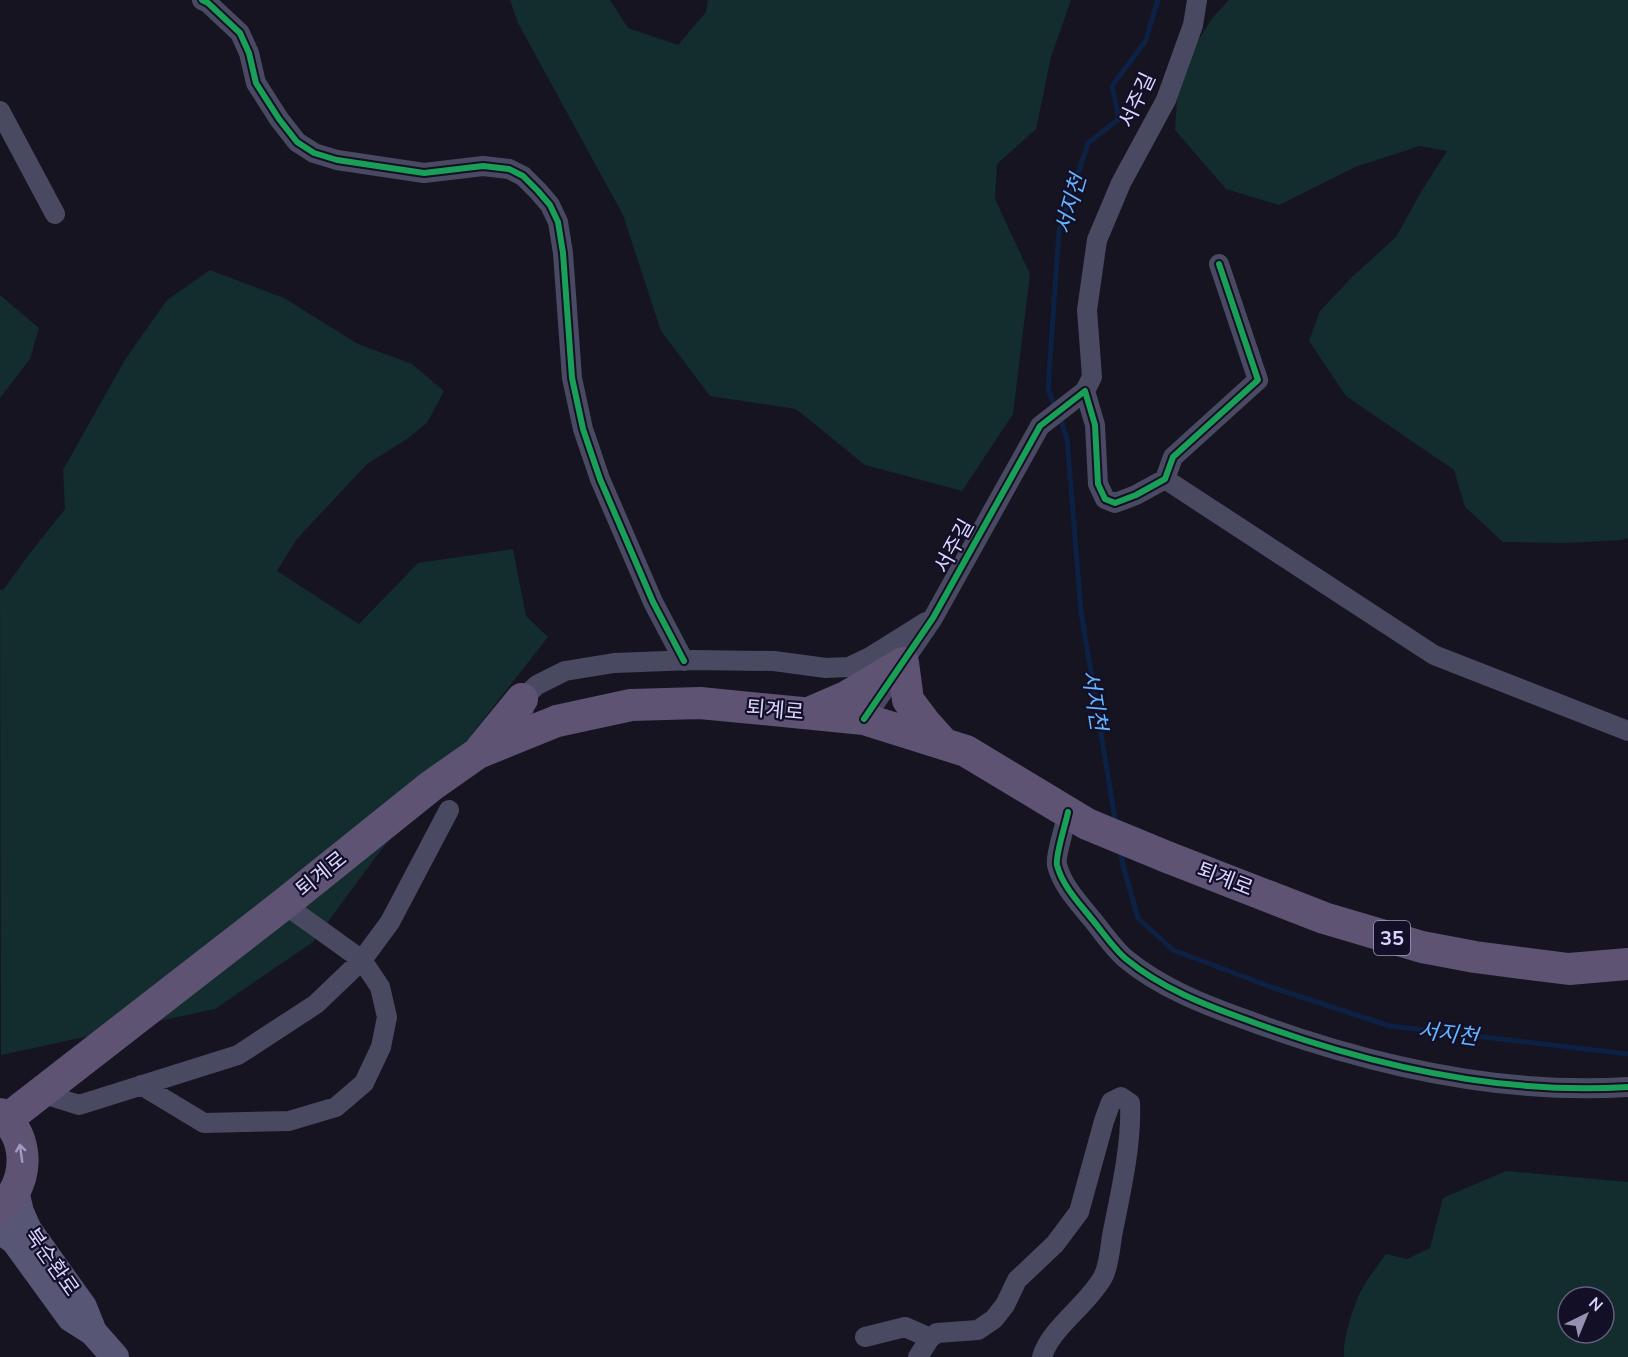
<svg xmlns="http://www.w3.org/2000/svg" width="1628" height="1357" viewBox="0 0 1628 1357" font-family="'Nunito Sans','Noto Sans KR',sans-serif">
	<rect width="100%" height="100%" fill="#161421"/>
	<path fill="#132c2d" fill-rule="evenodd" d="M510,0H610L628,28L678,45L706,12L708,0H1071L1051,57L1036,129L997,164L995,199L1030,274L1013,414L962,491L865,465L796,409L710,396L661,331L623,215L518,23Z
		M1229,0H1628V538L1621,540L1566,543L1503,542L1465,507L1454,470L1346,396L1309,341L1320,311L1352,277L1396,237L1421,192L1447,151L1420,146L1355,167L1279,205L1226,189L1175,130L1179,70L1213,17Z
		M210,270L284,298L358,344L412,364L444,391L427,423L407,439L367,464L296,540L277,571L359,624L418,563L513,549L526,616L548,637L375,858L313,942L215,1009L1,1055L0,590L4,589L27,557L65,509L63,470L126,358L167,300Z
		M0,295L39,328L30,359L0,398Z
		M1506,1171L1628,1182V1357H1344C1342,1342 1354,1303 1362,1289C1368,1277 1378,1266 1386,1254L1407,1259L1430,1248L1443,1198ZM1568,1297H1604V1333H1568Z"/>
	<g fill="none" stroke-linecap="round" stroke-linejoin="round">
		<path stroke="#0d2144" stroke-width="5" d="M1055,407L1048,389L1059,231L1088,143L1119,119L1112,86L1145,42L1158,0
			M1059,416L1067,438L1081,612L1116,825
			M1120,848L1123,866L1138,918L1173,950L1271,987L1390,1026L1628,1054"/>
		<path stroke="#4a4962" stroke-width="20" d="M202,0L208,3L240,33L249,53L256,83L279,119L297,142L314,153L337,160L424,173L483,166L509,169L523,176L538,191L550,205L558,222L563,253L572,378L583,429L600,479L653,602L684,661
			M0,111L55,214
			M1085,391L1092,377L1087,310L1097,240L1121,183L1166,100L1193,25L1197,0
			M1165,479L1434,655L1628,731
			M524,709L522,699L537,685L565,671L614,663L693,660L774,661L826,668L849,667L870,657L926,622
			M864,719L933,618L1040,426L1085,391L1095,425L1098,484L1105,499L1115,503L1136,495L1165,479L1173,457L1258,380L1219,264
			M1068,812C1066,823 1055,856 1057,865C1062,885 1078,902 1091,918C1102,931 1113,948 1126,959C1161,988 1205,1005 1247,1020C1368,1065 1499,1095 1628,1087
			M141,1085L204,1123L289,1121L336,1107L364,1083L381,1047L387,1017L380,987L362,960L284,904
			M41,1093L79,1105L238,1055L316,1004L362,960L390,922L449,810
			M865,1337L905,1327L930,1338L937,1333L978,1330L994,1319L1005,1305L1017,1280L1055,1244L1079,1212L1104,1121L1111,1102L1121,1097L1130,1103C1132,1145 1120,1195 1112,1236C1110,1249 1109,1266 1103,1277C1087,1306 1051,1327 1042,1357
			M918,1357L930,1338"/>
		<path stroke="#575674" stroke-width="28" d="M0,1230L15,1241L71,1318L93,1332L83,1307L28,1230L20,1212L15,1191
			M93,1332L115,1357"/>
		<path stroke="#5e5373" stroke-width="32" d="M809,713L846,697L903,663L908,700L926,724L943,743
			M481,749L522,699
			M0,1114C25,1133 29,1167 13,1194C10,1199 4,1203 0,1208
			M7,1119L284,904L431,786L478,753L557,721L631,705L700,703L864,719L966,751L1087,824L1167,857L1324,918L1422,947L1475,957L1569,969L1628,964"/>
		<defs>
			<path id="cycleway" d="M202,0L208,3L240,33L249,53L256,83L279,119L297,142L314,153L337,160L424,173L483,166L509,169L523,176L538,191L550,205L558,222L563,253L572,378L583,429L600,479L653,602L684,661
				M864,719L933,618L1040,426L1085,391L1095,425L1098,484L1105,499L1115,503L1136,495L1165,479L1173,457L1258,380L1219,264
				M1068,812C1066,823 1055,856 1057,865C1062,885 1078,902 1091,918C1102,931 1113,948 1126,959C1161,988 1205,1005 1247,1020C1368,1065 1499,1095 1628,1087"/>
		</defs>
		<use href="#cycleway" stroke="#130f26" stroke-width="10"/>
		<use href="#cycleway" stroke="#1a9f57" stroke-width="6"/>
	</g>
	<defs><path id="oneway-shaft" d="M-6 0H5M1.5-3L5.5 0L1.5 3" fill="none" stroke-width="1.6" stroke-linecap="round" stroke-linejoin="round" transform="scale(1.5)"/></defs>
	<use stroke="#a29ac0" href="#oneway-shaft" transform="translate(21 1153) rotate(-98)"/>
	<g text-anchor="middle" stroke-width="4.5" stroke-linejoin="round" paint-order="stroke">
		<rect fill="#130f26" stroke="#9e99be" stroke-width="1.5" x="1374" y="921" width="36" height="34" rx="4.5"/>
		<g font-size="20" font-weight="bold" fill="#d9d4ff">
			<text x="1392" y="945">35</text>
		</g>
		<g font-size="21" fill="#d9d4ff" stroke="#130f26">
			<text transform="translate(1137 100) rotate(-65)" y="7">서주길</text>
			<text transform="translate(954 546) rotate(-61)" y="7">서주길</text>
			<text transform="translate(775 710) rotate(5)" y="7">퇴계로</text>
			<text transform="translate(321 874) rotate(-39)" y="7">퇴계로</text>
			<text transform="translate(1225 879) rotate(21)" y="7">퇴계로</text>
			<text transform="translate(52 1262) rotate(55)" y="7">북순환로</text>
		</g>
		<g font-size="22" font-style="italic" fill="#62b6ff" stroke="#130f26">
			<text transform="translate(1070 204) rotate(-74)" y="8">서지천</text>
			<text transform="translate(1095 700) rotate(81)" y="8">서지천</text>
			<text transform="translate(1448 1033) rotate(7)" y="8">서지천</text>
		</g>
	</g>
	<g transform="translate(1586 1315) rotate(43)"><circle r="28" fill="#130f26" stroke="#625e7d" stroke-width="1.5"/>
	<path d="M0-4.5L10 22L0 15L-10 22Z" fill="#9591b1"/>
	<text y="-9" font-size="16" font-weight="bold" text-anchor="middle" fill="#d9d4ff">N</text>
	</g>
</svg>
